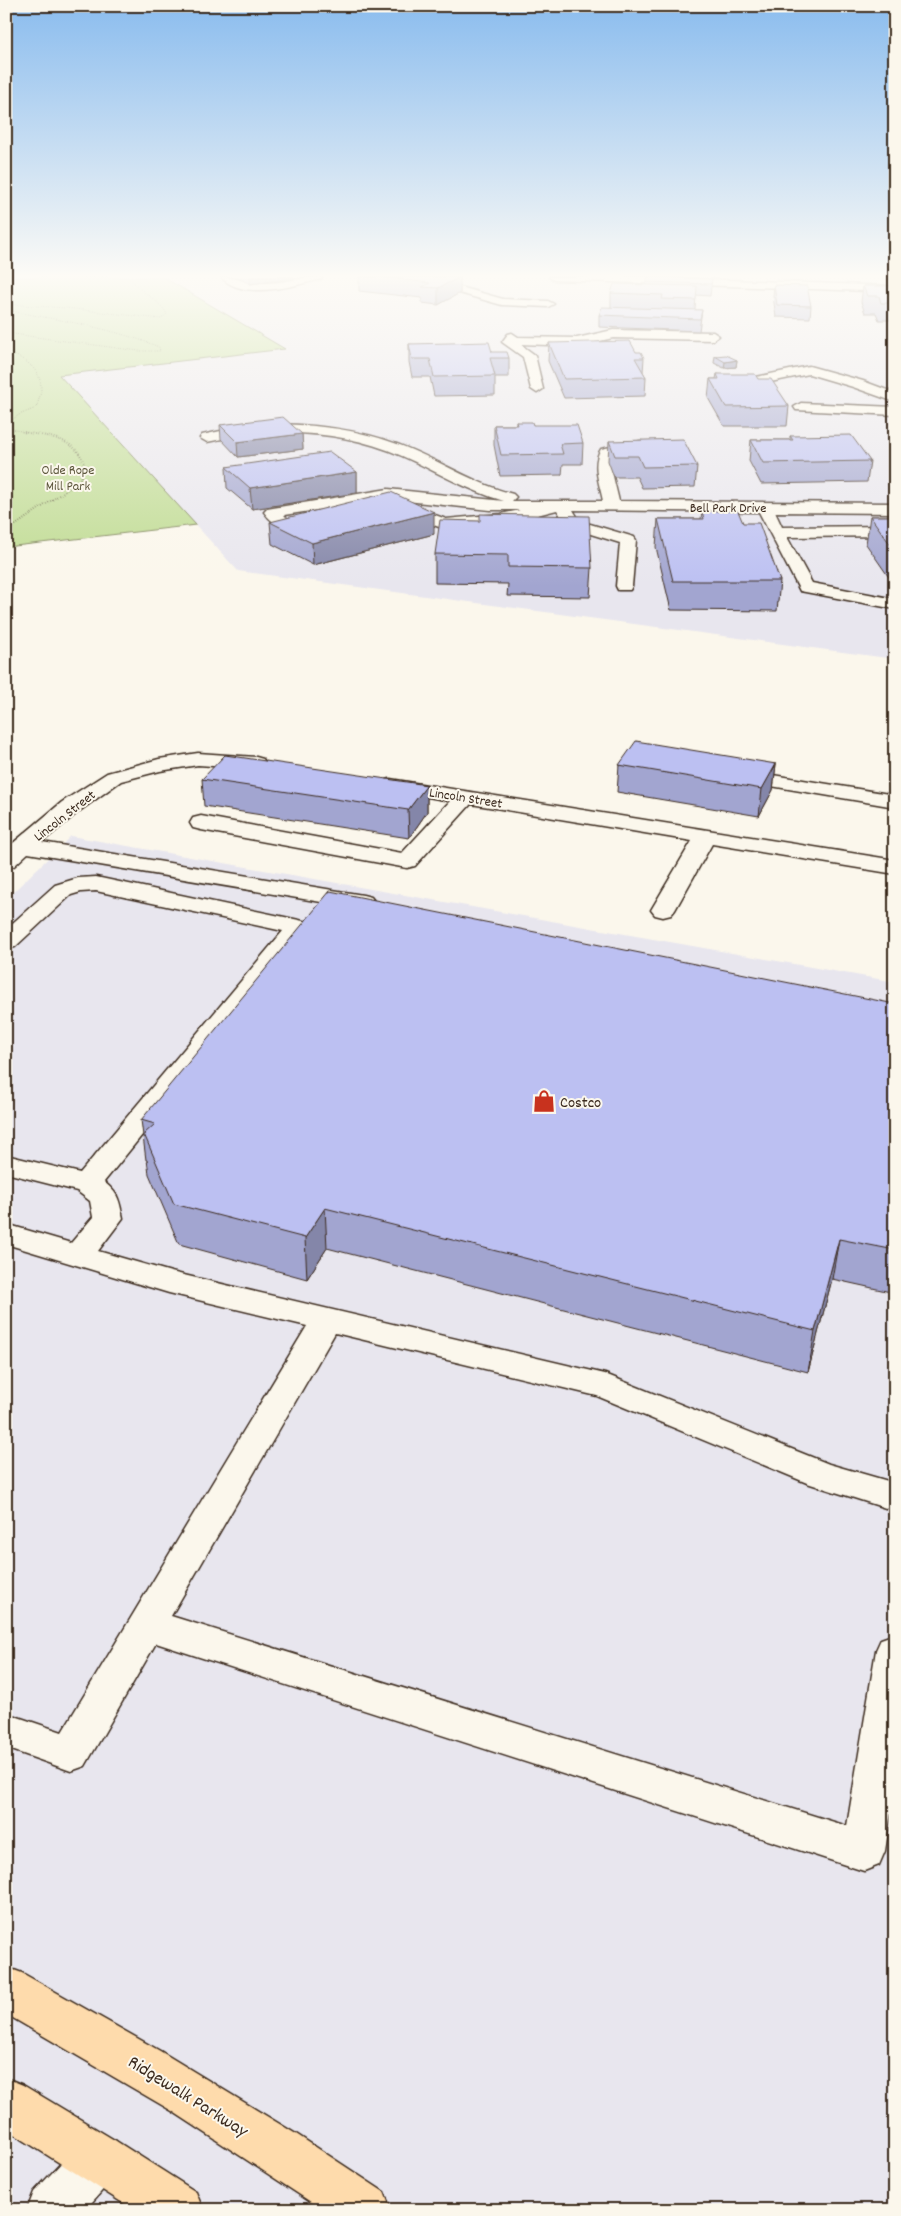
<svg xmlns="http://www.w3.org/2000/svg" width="901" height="2216" viewBox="0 0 901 2216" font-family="Dekko,sans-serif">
	<rect width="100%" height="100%" fill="#fbf7ec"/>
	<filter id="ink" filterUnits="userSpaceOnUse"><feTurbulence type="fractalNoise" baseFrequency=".02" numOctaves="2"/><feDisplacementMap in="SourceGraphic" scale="10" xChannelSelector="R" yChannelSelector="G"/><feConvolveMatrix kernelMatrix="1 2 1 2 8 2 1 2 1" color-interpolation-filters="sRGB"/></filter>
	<g filter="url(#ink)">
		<path fill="#e8e6ee" d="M153,277H895V659L238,571L18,332Z
			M71,836L895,982V2210H6V899Z"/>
		<path fill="#bfdb92" stroke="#7d8258" d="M6,277H163L285,349L59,375L196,525L6,547Z"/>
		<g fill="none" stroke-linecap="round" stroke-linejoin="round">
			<defs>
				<path id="minor" d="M221,277C234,277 246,283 259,283C280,284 300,277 322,277L321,279C294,286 243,301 221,277Z
					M369,277H395L460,287L503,299L548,301L554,304L548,307L502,305L459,293L374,280Z
					M549,277H646L895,286V292L554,280Z
					M613,330L713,332L719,336L713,340L613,338L577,346L520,344L535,355L543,389L537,393L531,389L523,357L502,342L508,334L512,333L518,337L577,338Z
					M809,366L863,381L895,393V402L853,387L809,374L761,384L755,380L756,377Z
					M801,403L895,407V415L796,410L794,407Z
					M278,424C324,425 369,431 412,450C445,464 478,485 513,494L516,497L512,501H603C600,485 591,464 601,449L640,441L645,442L647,445L645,448L612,455L610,464L619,501L895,503V513L775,512L782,527L895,526V536L787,537L812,583L895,599V609L800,591L759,512L573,510L580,521L634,537L636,540L632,586L630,590H618L616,586L620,543L568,527L557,510L501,524L444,529L395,510L392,507L395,504L400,502L446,519L501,514L520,510H490L388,499L284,515L288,519L316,514L322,516L324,519L322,522C298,528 280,535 264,512L267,509L388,489L504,501C468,491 436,471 402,456C340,429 273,428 207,442L200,438L202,435L230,429Z
					M198,753L256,757L263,759L266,763L263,767L256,769L198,765L160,771L121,781L78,812L42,842L363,895L371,897L375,902L371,907L363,909L28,853L14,866L6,868V849L62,802L107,773L159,759Z
					M736,769L895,795V807L729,779L726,775L729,771Z
					M390,779L895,860V874L712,844L675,910L671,915L663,917L655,915L651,910L692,841L471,804L415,866L407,868L201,830L193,828L190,823L193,818L201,816L402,853L450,801L383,789L380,785L383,781Z
					M96,877L299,920L307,922L311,927L104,1182C119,1194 119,1200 123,1218L98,1251L171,1272L605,1374L829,1464L895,1483V1511L807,1483L597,1396L335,1333L171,1616L847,1826L876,1650L881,1639L895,1634V1785L885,1851L879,1865L864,1871L156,1643L85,1766L71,1771L6,1748V1713L62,1732L307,1326L169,1293L6,1244V1224L71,1243L93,1217L90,1201L77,1191L6,1173V1155L80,1173L283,931L96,891L81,892L71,895L15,947L6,949V929L55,885L78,878Z
					M99,2134L116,2141L123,2158L116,2175L85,2210H27L34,2192L82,2141Z"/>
				<path id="major" d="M6,1967L22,1973L160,2051L296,2134L384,2192L391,2210H323L172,2111L6,2014Z
					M6,2078L23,2085L116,2141L196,2192L203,2210H134L6,2129Z"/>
			</defs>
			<use href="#minor" stroke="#3b2a1e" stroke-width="3"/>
			<use href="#major" stroke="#3b2a1e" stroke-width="3"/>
			<path stroke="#3b2a1e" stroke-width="1" stroke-dasharray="0.5 2" stroke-linecap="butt" d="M6,304L66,308L161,319L167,314C158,298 139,293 130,277
				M6,310C58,320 110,327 159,347L160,351H139L6,333
				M6,352C22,357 41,368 41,388C41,395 38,402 36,408L19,415L7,423L12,429L29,433"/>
			<path stroke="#3b2a1e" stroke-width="2" stroke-dasharray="0.5 2" stroke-linecap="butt" d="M6,528L13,527L78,482L85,470C82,438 46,436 22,432"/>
			<use href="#minor" fill="#fbf7ec" fill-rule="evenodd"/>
			<use href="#major" fill="#fedbac" fill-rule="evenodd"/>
		</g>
		<path fill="#a2a5d0" stroke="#3b2a1e" d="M237,277H294V278L250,284Z
			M359,277H460V293L438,305L422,303V298L359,291Z
			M712,279L710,296L696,295L695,310H702L699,331L599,327V315L611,307V293L646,285V282Z
			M774,285L811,306L810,318L776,317L773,296Z
			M863,286H895V320H879L876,313H865L861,302Z
			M549,343L636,352L644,358L643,372L646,377L645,396L564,398L548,361Z
			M409,344L492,352L509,358V377H495V395L434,396L430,377H412L409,362Z
			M715,356L737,360L736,367L724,368L714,363Z
			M717,374L758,379L789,406L787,426H724L708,398L710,379H716Z
			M516,422L533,425L583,443L582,464H563L562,475L500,476L494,445V425H516Z
			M220,425L302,434L303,449L238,457L221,439Z
			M790,436L870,461L867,482L761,484L749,461L751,440H790Z
			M609,441L697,466L695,487L642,488L637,477H614L608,461Z
			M226,467L357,472V493L252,509L227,488Z
			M702,511L743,523L780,581L777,611L671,610L656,547L658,519H701Z
			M870,516H895V586L866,544Z
			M480,521L592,568L590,597L507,596L508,584L435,583V554Z
			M270,522L434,534L313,565L272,544Z
			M776,764L773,790L759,816L617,792L619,765Z
			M202,779L427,785V812L409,838L204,806Z
			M895,1004V1293L832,1279L808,1372L327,1248L307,1279L179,1244L149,1174L147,1160H146L141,1120Z"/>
		<path fill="#8486a9" stroke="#3b2a1e" d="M250,277H294V278L250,284Z
			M460,277V293L438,305V288Z
			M737,360L736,367L724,368L725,362Z
			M302,434L303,449L238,457L237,442Z
			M357,472V493L252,509L250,488Z
			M434,512V534L313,565L312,543Z
			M776,764L773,790L759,816L762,789Z
			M427,785V812L409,838L408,810Z
			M325,1208L327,1248L307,1279L305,1238Z
			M839,1239L832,1279L808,1372L815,1331Z"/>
		<path fill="#bcc0f2" stroke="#3b2a1e" d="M379,277H460L438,288L422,287L430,283Z
			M648,277H651L712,279L711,284L646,282Z
			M614,284L697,286L696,300L662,299L663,295L611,293Z
			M774,285L807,286L811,306L777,305Z
			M863,286H895V303H881L879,296H867Z
			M602,307L702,310L700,319L599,315Z
			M630,341L636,352H641L644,358H635L646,377L564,379L549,343Z
			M489,342L492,352H507L509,358H490L495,376L434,377L430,359H412L409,344Z
			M726,355L737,360L725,362L715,356Z
			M717,374H755L758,379H771L789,406L726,407L710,379H719Z
			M283,417L302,434L237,442L220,425Z
			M516,422H532L533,425H577L583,443L560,444L563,454L501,455L494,425H517Z
			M851,435L870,461L763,463L751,440H793L790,436Z
			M683,439L697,466L643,467L638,456H615L609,441Z
			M330,452L357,472L250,488L226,467Z
			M391,492L434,512L312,543L270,522Z
			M702,511H738L743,523H759L780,581H673L658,519H704Z
			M480,514L589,516L592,568L508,567V555L435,554L440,520L480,521Z
			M870,516H895V551Z
			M636,741L776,764L762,789L619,765Z
			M225,755L427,785L408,810L202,779Z
			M330,891L895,1004V1250L839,1239L815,1331L325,1208L305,1238L174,1204L144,1134L155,1124L141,1120Z"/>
	</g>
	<linearGradient id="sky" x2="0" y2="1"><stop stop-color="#8abcee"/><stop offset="0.47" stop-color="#fdfbf6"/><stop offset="1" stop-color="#fdfbf6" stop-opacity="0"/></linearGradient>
	<rect width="901" height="587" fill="url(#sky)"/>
	<defs>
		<symbol id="shop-bare" viewBox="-9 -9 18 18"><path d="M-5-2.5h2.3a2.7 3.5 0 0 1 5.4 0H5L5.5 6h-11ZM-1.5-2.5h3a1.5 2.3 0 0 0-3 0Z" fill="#c8321e" stroke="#fbf7ec" stroke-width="2.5" paint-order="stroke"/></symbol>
	</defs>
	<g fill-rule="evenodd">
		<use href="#shop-bare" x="528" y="1085" width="32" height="32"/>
	</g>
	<g text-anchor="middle" stroke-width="4" stroke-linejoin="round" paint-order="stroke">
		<g font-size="14" fill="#5c563b" stroke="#fbf7ec">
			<text x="68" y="474">Olde Rope<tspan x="68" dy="16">Mill Park</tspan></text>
		</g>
		<g font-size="14" fill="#3b2a1e" stroke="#fbf7ec">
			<text x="728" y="512">Bell Park Drive</text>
			<text transform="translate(466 797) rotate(9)" y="5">Lincoln Street</text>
			<text transform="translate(64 815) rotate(-38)" y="5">Lincoln Street</text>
		</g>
		<g font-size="16" fill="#3b2a1e" stroke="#fbf7ec" text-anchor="start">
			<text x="560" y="1107">Costco</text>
		</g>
		<g font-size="19" fill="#3b2a1e" stroke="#fbf7ec">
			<text transform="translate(189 2095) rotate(32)" y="7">Ridgewalk Parkway</text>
		</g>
	</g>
	<rect width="901" height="2216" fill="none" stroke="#fbf7ec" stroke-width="25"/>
	<rect x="12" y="12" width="876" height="2191" fill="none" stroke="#3b2a1e" stroke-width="2" filter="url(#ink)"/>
</svg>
